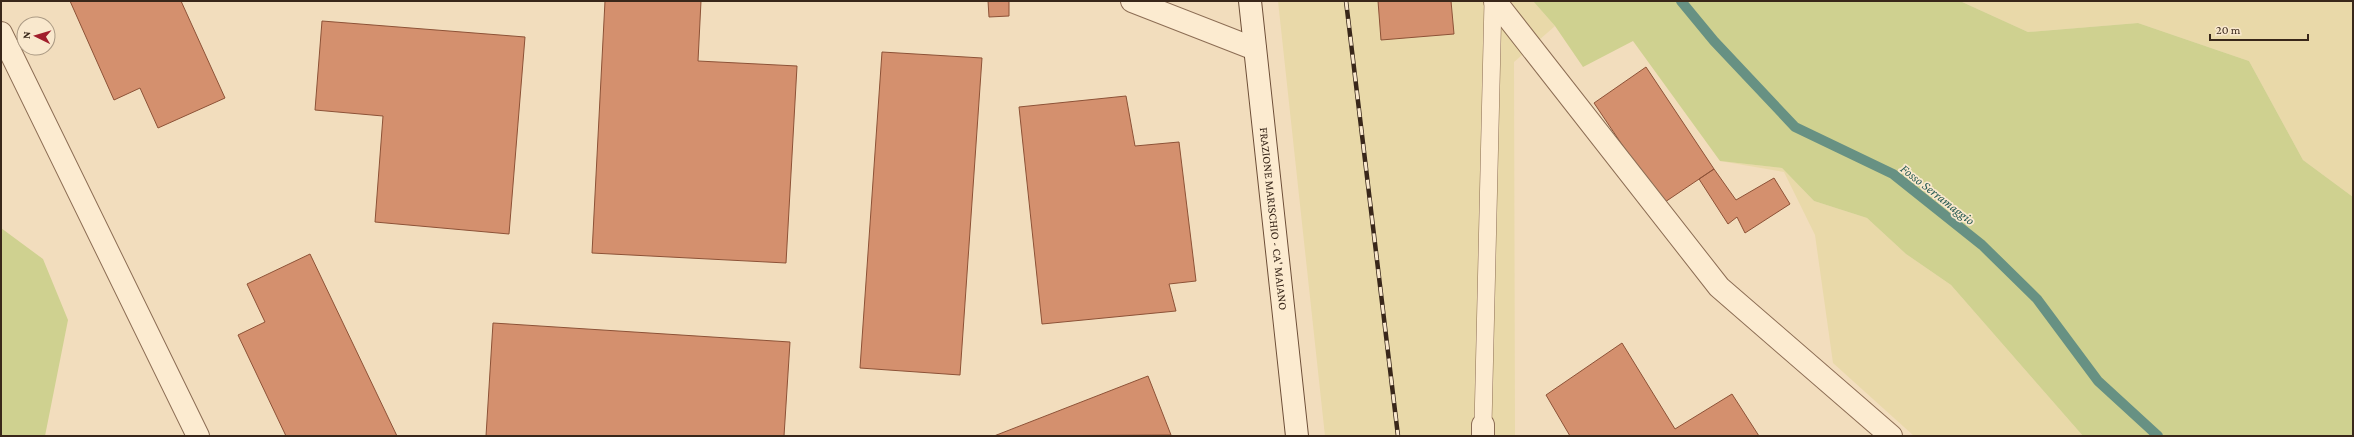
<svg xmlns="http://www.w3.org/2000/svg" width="2354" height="437" viewBox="0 0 2354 437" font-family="'Crimson Pro',serif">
	<rect width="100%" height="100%" fill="#f2ddbd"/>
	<path fill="#e9d9a9" d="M1278,1H1533L1555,26L1514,62L1515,436H1325Z
		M1960,1H2353V197L2303,160L2249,61L2138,23L2028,32Z
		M1720,161L1782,168L1814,201L1867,218L1906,254L1951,285L2083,436H1914L1833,363L1815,235L1784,172Z"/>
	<path fill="#cfd190" d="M1533,1H1960L2028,32L2138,23L2249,61L2303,160L2353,197V436H2083L1951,285L1906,254L1867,218L1814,201L1782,168L1720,161L1633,41L1583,67L1555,26Z
		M1,228L43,259L68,320L45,436H1Z"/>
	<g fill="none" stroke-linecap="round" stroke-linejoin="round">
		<path stroke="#679183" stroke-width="10" d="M1681,1L1714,41L1795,127L1893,174L1982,245L2037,299L2098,381L2158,436"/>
	</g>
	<path fill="#d4906e" stroke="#8d5237" d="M70,1H181L225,98L158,128L140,88L114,100Z
		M605,1H701L698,61L797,66L786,263L592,253Z
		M988,1H1009V16L989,17Z
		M1378,1H1451L1454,34L1381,40Z
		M322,21L525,37L509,234L375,222L383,116L315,110Z
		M882,52L982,58L960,375L860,368Z
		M1646,67L1714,169L1662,204L1594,103Z
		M1126,96L1135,146L1179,142L1196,281L1169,284L1176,311L1042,324L1019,107Z
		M1714,169L1736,200L1774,178L1790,204L1745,233L1737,217L1728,224L1699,179Z
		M310,254L397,436H286L238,335L265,322L247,284Z
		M493,323L790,342L784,436H486Z
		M1622,343L1675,429L1732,394L1759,436H1570L1546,395Z
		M1148,376L1171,435L994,436Z"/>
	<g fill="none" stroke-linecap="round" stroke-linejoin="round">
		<defs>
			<path id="service" d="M1483,425L1493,1"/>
			<path id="minor" d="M1132,1L1255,49
				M1495,1L1719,287L1891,436
				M1,33L198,436
				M1483,425V436"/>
			<g id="secondary">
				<path id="s1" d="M1250,1L1297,436"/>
			</g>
		</defs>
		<use href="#service" stroke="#8c6d54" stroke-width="18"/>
		<use href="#minor" stroke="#8c6d54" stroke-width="24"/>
		<use href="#secondary" stroke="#6d4e37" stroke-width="24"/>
		<use href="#service" stroke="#fcebd0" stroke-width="17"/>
		<use href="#minor" stroke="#fcebd0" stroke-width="22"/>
		<use href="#secondary" stroke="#fcebd0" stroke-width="22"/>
		<defs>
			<path id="rail" d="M1346,1L1398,436"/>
		</defs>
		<use href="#rail" stroke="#39271a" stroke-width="4.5"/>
		<use href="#rail" stroke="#f9e8cd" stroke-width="3" stroke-dasharray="9" stroke-linecap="butt"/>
	</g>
	<g text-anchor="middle" stroke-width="3.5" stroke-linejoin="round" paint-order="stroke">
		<g font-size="12" fill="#39271a" stroke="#f9e8cd">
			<text dy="4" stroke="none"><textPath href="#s1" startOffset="219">FRAZIONE MARISCHIO - CA' MAIANO</textPath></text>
		</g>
		<g font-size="13" font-style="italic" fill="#285b53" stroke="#f9e8cd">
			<text transform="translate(1938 194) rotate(38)" y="5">Fosso Serramaggio</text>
		</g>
	</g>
	<rect width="2354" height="437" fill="none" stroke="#39271a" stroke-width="4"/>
	<g transform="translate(36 36) rotate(275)"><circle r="19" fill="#f9e8cd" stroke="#ac9b85"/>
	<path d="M0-3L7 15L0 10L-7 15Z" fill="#a11e2b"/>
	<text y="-6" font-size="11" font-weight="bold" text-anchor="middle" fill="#39271a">N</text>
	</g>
	<path d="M2210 34v6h98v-6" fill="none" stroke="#39271a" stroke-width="2"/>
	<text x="2216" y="34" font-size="12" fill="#39271a" stroke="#f9e8cd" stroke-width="3" paint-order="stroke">20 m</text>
</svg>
